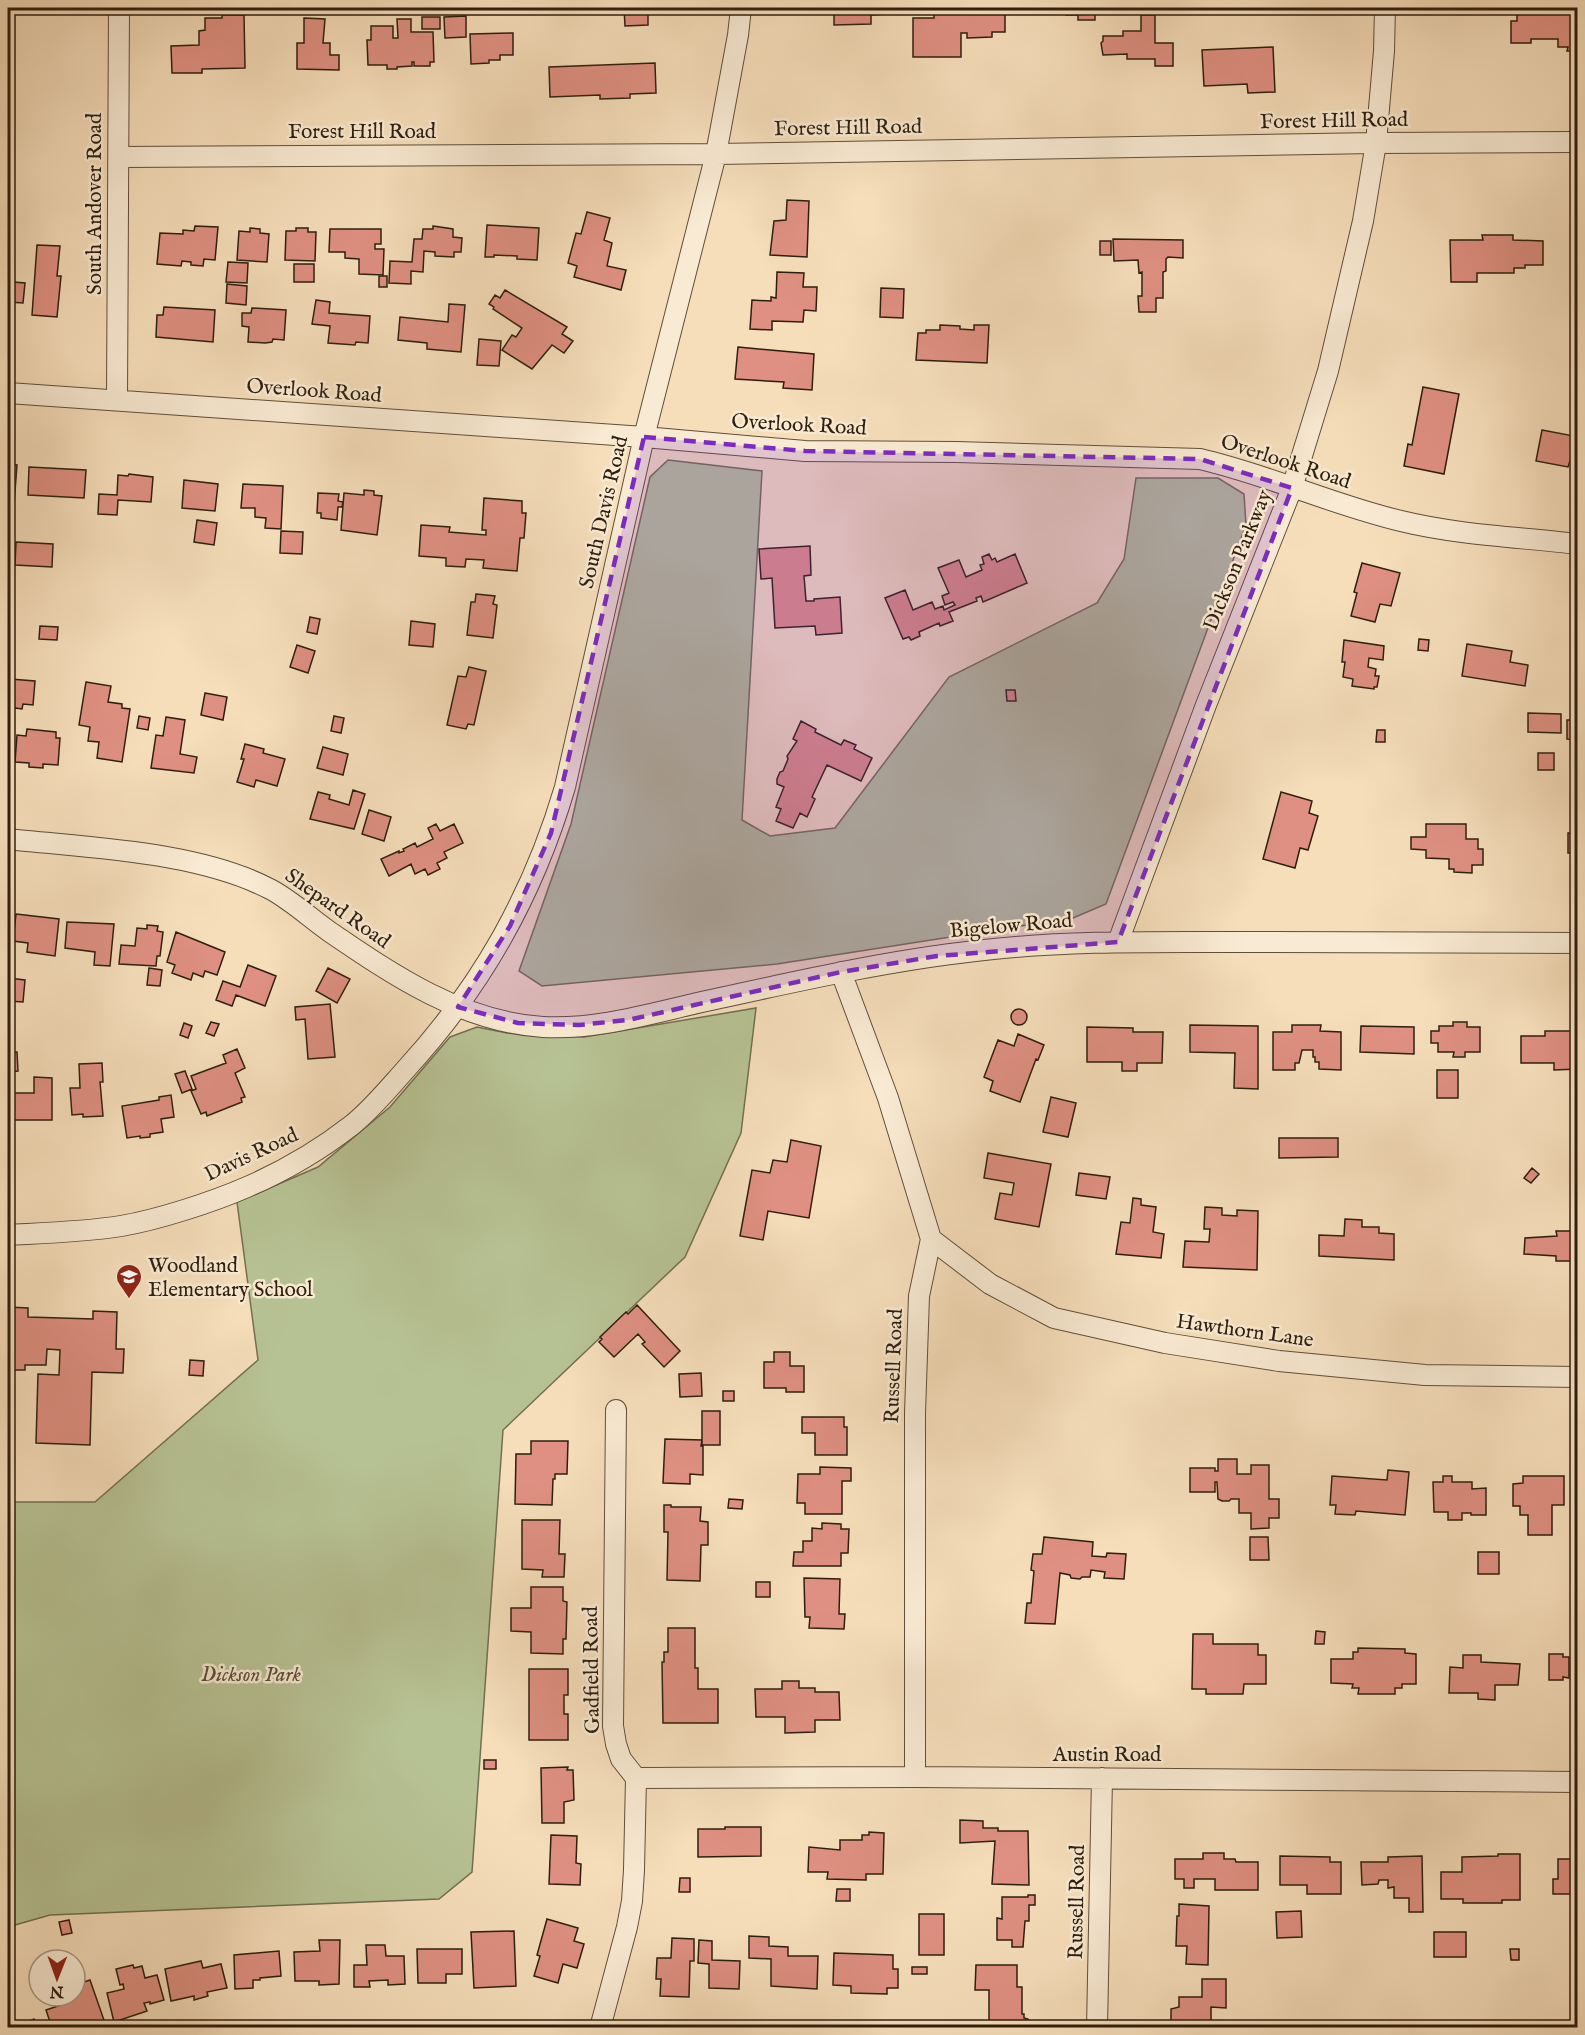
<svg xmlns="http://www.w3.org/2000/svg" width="1585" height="2035" viewBox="0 0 1585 2035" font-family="'IM FELL English',serif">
	<rect width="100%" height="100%" fill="#f6debb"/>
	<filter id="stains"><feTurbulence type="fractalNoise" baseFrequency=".00333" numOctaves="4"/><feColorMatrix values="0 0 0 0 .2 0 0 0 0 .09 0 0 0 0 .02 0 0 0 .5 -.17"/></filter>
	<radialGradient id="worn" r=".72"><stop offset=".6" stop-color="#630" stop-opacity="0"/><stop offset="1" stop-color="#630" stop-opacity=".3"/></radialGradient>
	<path fill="#b7c294" stroke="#737051" stroke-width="1.5" d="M668,460L762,471L742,820L770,836L835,828L949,677L1097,603L1124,559L1136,478H1218L1244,494L1246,525L1106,904L1073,918L777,964L542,986L519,971L571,824L650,477Z
		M756,1008L741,1133L685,1257L503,1430L472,1872L439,1899L50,1915L8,1927V1502H95L258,1360L237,1202L318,1167L390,1107L450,1037L477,1027L507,1033L584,1037Z"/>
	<path fill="#df9082" stroke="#2f1e0e" stroke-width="1.5" d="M624,8H648V25L625,26Z
		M811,8H886V14L871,15V24L834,25V9L811,10Z
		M934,8H1005V32H992V37L967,38V33H961V57H913V18H934Z
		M1066,8H1105V9L1095,10V20H1078V15H1066Z
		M1493,8H1578V51H1567L1568,47H1558V39H1531V43H1511V21H1517V13H1493Z
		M222,15H244L245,68L202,69V73H172L171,46L199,45V31L205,30V18H222Z
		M1141,15H1155V43H1173V66H1155V59H1127V54L1103,55L1101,43L1103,41V36H1123V31H1141Z
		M466,16V37L445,38L444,17Z
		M422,17H440V29H422Z
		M304,18L325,19L323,43H330V55H339V70L297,69V43H304Z
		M397,19H411V32H433L434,62H430V66H414V62H412V66L397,67V69H387V65H368L367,40H371V26H393V38H398Z
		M513,33V55H500V60H489V63L471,64L470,34Z
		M1273,47L1275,92L1248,93L1247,84L1204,86L1202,50Z
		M655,63L656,93L630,94V98L600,99V95L550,97L549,67Z
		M787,200L809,201L807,257L770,255L774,221L786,220Z
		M587,212L610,218L604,240L612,243L607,266L626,270L621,290L574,277L577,266L568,263L576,233L581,234Z
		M487,225L539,228L537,260L517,259V256L494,255V257H485Z
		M195,226L218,227L215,260L204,259L203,266L191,265V262L182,261L181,266L157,264L160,233L183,234V230L194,231Z
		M433,226L453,229V237L462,238L461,252H454V257L435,256V252L424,251L423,272L411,271V284L389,283L390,261L412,262L414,239H422L423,229H433Z
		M250,228L260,229V233L269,234L267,262L237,260L239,231L250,232Z
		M296,228H308V232H316L315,261L285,260L286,231H296Z
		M330,229H381V244H375V249H384L383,275L359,274V259L345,258V252H329Z
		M1482,235H1513V240L1543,241V265H1525V268H1514V273H1477V282H1451L1450,240H1483Z
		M1113,239L1183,240V258L1168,257L1166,259V271L1163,272V298H1156V312H1139L1138,296H1142V272L1139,273L1138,260L1114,261Z
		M1100,241H1111V255H1100Z
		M37,245L60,246L57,276H61L57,317L32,315Z
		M228,262L248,263L247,283L226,282Z
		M294,264H314V282H294Z
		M777,272L804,273L803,287H817L816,311L804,310L803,322L772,321V330L750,329L752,300L771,301V297L776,298Z
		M379,276H387V287H379Z
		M13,282L25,283L23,303L9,302L8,315V288H12Z
		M227,284L247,286L246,305L226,303Z
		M881,288L904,289L903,318L880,317Z
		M505,290L567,327L562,334L573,341L564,353L552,345L532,369L502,350L512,335L516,337L522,328L493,309L494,307L489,304L495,295L500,298Z
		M316,300L330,302L329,313L370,316L368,343L356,342L355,345L328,343L330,326L312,324Z
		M449,304L465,305L461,352L427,349V343L398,340L400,317L448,322Z
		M164,307L215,310L213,342L156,337L157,315H163Z
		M252,308L286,310L284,340L273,339L272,342L265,343L248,342L249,327L242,326V313H251Z
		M940,325L960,326V329L974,330V325H989L987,363L916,360L918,333H926V330H940Z
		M479,339L501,341L499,366L477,365Z
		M738,347L814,354L812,390L783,388L784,382L735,379Z
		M1423,387L1459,394L1444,474L1404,466L1408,444L1412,445Z
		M1542,430L1574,436V438L1578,439V463L1570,461L1568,467L1536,461Z
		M8,464L17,465L14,505L8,504Z
		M29,467L86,470L84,498L28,495Z
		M129,474L153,477L151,502L118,500L117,515L98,514L99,494L117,495L118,475L128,476Z
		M184,480L218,484L215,511L182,508Z
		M243,484L283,486L281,529L265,528L266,518L255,517V508H241Z
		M364,490L374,491V495L382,496L377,535L341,530L344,493L364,495Z
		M318,493L339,494L338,501L343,502L342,507H338L337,520L321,518V513H317Z
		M484,498L522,501V513H526L524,538H520L517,571L483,568L484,560L466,559L465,567L446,566V558L419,556L421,525L450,527L449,532L486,535V530H482Z
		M197,520L217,523L214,545L194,542Z
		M281,531L303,532L302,554L280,553Z
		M16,542L53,544L52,567L15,565Z
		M810,546L811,575L804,576L806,601H814V599L840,597L842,633L816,635L815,626L775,628L772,578L761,579L759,549Z
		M989,554L992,560L995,558L997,562L1015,554L1027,583L983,602L981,596L976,598L977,601L949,612L953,621L940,626L939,623L919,632L920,636L911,640L909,637L903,639L885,598L905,590L913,610L932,602L935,609L943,606L944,610L955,605L953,602L945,605L942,596L949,593L938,568L959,560L966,577L982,570L980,565L984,564L982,557Z
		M1362,563L1400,573L1391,606L1380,604L1375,622L1351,616L1357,593L1354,592Z
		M476,594L495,596L493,604L497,605L493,638L467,635L471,602H475Z
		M310,617L320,619L317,634L307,632Z
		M411,621L435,624L433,647L409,645Z
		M40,626L58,627L57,640L39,639Z
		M1419,639L1429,640L1428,651L1418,650Z
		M1344,640L1384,646L1383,660L1369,658L1368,667L1376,669L1375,676H1379L1377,687H1374V689L1352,686L1353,679L1343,677L1345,662H1342Z
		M1467,644L1512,651L1510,662L1528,665L1525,686L1462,676Z
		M297,645L315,651L308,673L290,667Z
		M469,667L486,671L474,725L468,724L466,729L447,725L458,676L466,677Z
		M10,679L35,681L33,705L23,704L22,709L8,707V686H9Z
		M86,682L111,686L108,702L122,704V708L130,709L122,762L97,758L99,742L88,741L90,727L79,725Z
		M1006,690H1015L1016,701H1007Z
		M205,693L227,697L223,720L201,715Z
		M1528,713L1561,714V733L1528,732Z
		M139,716L150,718L148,730L137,728Z
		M334,716L344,718L341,733L331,731Z
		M166,717L185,720L180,754L197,757L194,773L151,768L156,735L163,736Z
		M1567,720H1578V740L1567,739Z
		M801,721L816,729L815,732L841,745L844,740L856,745L854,749L872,758L861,781L827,765L812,797L815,799L807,817L800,813L793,828L776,821L781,809L776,807L784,787L777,784V779L780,772L783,771L788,759L787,756L797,741L793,739Z
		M27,729L56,732V738H60L58,765L43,764V768L29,767V763L15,762L17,735L26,736Z
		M1377,730H1385V742H1376Z
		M245,744L264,749L263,753L285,759L277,786L256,780L254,787L237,782L244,759H241Z
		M323,747L348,754L343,775L317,768Z
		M1538,753H1554V770H1538Z
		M353,790L365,794L354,829L310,819L318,792L330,795L329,799L349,805Z
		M1281,792L1312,801L1309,813L1318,816L1308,850L1300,848L1295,868L1263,859Z
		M369,810L391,817L384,841L362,834Z
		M436,824L440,831L454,824L463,843L444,852L447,858L437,863L440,869L428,875L425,869L415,874L411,864L389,876L381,859L399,851V853L404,851L403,849L415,843L417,847L433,839L428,828Z
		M1426,824H1466V839H1478V849H1483V865H1472V873L1454,872V869H1449V859L1426,858V850L1411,849V837H1426Z
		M1568,833H1578V853H1568Z
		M16,914L59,919L55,956L27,952L28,943L13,941Z
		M67,922L114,924L110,966L94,965L95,952L65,948Z
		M147,925L158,926L157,931L163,932L160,956H157L156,966L119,964L121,945L135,946L137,928L147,929Z
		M176,932L225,952L217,975L205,971L203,977L193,973L191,980L172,973L175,965L167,962Z
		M248,965L276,976L265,1006L236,995L232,1006L216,1000L223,981L240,987Z
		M149,968L162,970L160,986L147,985Z
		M328,968L350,979L337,1003L316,991Z
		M8,978L25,980L23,1002L8,1001Z
		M330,1004L335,1057L308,1059L305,1019L296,1020L295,1007Z
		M1011 1017a8 8 0 1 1 16 0a8 8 0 1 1-16 0Z
		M211,1022L219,1024L214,1036L206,1033Z
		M1453,1022H1467V1027H1480V1052H1465V1057H1453L1454,1052H1438V1043H1431V1031H1439V1026H1453Z
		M184,1023L192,1026L188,1038L180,1035Z
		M1190,1025L1258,1026V1089L1234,1088L1235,1053L1190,1052Z
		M1292,1025H1321L1320,1031L1341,1032V1070L1319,1069V1062H1315V1057H1313V1050H1302L1299,1063H1295V1070H1273V1032H1292Z
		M1361,1026L1414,1027V1054L1360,1052Z
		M1571,1026H1578L1577,1069L1554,1070V1063H1521V1036H1545V1031H1572Z
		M1087,1027L1133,1028V1032H1163L1162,1063H1137V1071H1122V1062H1087Z
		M1018,1034L1044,1045L1038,1060L1036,1059L1020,1102L990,1091L993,1081L984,1077L998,1040L1014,1046Z
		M237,1049L245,1068L235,1073L245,1097L241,1098L242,1102L207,1116L206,1112L201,1114L191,1091L196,1089L191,1076L226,1063L223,1055Z
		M17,1052L18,1071L8,1072V1053Z
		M102,1063L103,1082H100L103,1116L83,1117V1114L72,1115L70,1088H80L79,1064Z
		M1437,1070H1458V1098H1437Z
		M185,1071L192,1089L182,1093L175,1074Z
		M34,1077L52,1078V1120H13V1113H8V1099H12V1093H34Z
		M171,1095L174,1117L161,1119L163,1132L150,1134V1137L140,1138V1136L127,1138L122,1106L159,1100V1097Z
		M1051,1097L1076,1103L1068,1137L1043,1132Z
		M1279,1138H1338V1157L1279,1158Z
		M791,1140L821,1146L809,1218L768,1211L763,1240L740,1236L752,1170L770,1173L773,1160L787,1162Z
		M988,1153L1051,1164L1039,1227L995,1219L1000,1193L1012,1195L1014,1183L984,1178Z
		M1532,1168L1539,1174L1531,1183L1524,1178Z
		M1079,1173L1110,1177L1106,1199L1076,1195Z
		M1133,1198L1141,1199V1205L1156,1207L1153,1232L1164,1234L1161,1258L1116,1254L1121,1222L1130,1223Z
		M1205,1207L1222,1208V1215L1237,1216V1210L1258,1211L1257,1270L1183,1267L1185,1241L1209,1242L1210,1229H1204Z
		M1345,1219L1362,1220V1227H1379V1233L1394,1234V1260L1319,1256V1235L1344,1236Z
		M1556,1231H1578V1261H1556V1256L1524,1254L1525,1238L1557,1236Z
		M637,1305L680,1351L664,1367L642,1344L645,1342L638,1334L614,1357L599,1342L602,1339L600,1337L626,1312L628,1314Z
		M8,1307L28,1308V1317L93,1319V1311L117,1312L116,1349H124L123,1373L92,1372L90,1445L36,1443L38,1374L59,1375L60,1350L47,1349L46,1365H25V1370H8Z
		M774,1352H790V1366H804V1392H786V1388H764V1362H774Z
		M190,1360L204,1361L203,1376L189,1375Z
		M701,1373L702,1396L680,1397L679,1374Z
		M723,1391H734V1401H723Z
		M702,1411H720V1445H702Z
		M802,1417H844V1427H847V1455H815V1433H802Z
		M665,1439L702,1440L701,1446H703V1475L690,1474V1484L663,1483Z
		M531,1441H568L567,1474H555V1479H553L552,1505L515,1504L516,1454H531Z
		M1218,1459H1237V1474H1251V1465H1269V1499H1279V1518H1269V1528L1251,1529V1513H1239V1499H1231L1229,1501H1222L1218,1499L1217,1482H1215V1492H1190V1468H1215V1471H1218Z
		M820,1467L851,1468V1481H842V1514H805V1503H797L798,1474H820Z
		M1388,1470L1409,1472L1405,1515L1356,1511L1355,1515L1335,1514L1336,1505H1330L1332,1476L1387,1480Z
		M1443,1476H1452V1482H1472V1489L1486,1488V1515H1471V1513H1462V1520H1448V1512H1434L1433,1482H1443Z
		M1523,1476H1564V1505H1552V1535H1528V1515H1520V1506H1513V1484L1523,1483Z
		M729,1499L743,1500L742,1509L728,1508Z
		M664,1505H671V1507H701L700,1521L708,1522V1545H701L700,1581L667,1580L668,1532H664Z
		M522,1520H560L559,1554H565L564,1577H542L543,1570L522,1569Z
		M822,1523L841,1524V1529H849L848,1553H841V1566H793L794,1552H803V1541H812V1528L822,1529Z
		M1044,1537L1093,1542L1092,1556L1106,1557L1107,1553L1126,1554L1124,1579L1104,1578L1105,1572L1091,1570L1090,1577H1082L1080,1579L1071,1578L1070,1575L1060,1573L1055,1624L1025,1623L1027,1603H1031L1034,1571L1031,1570L1033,1554H1042Z
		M1250,1537H1268L1269,1560H1250Z
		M1478,1552H1499V1574H1478Z
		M804,1578L840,1579L839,1614H845L844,1629L809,1628L810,1617H805Z
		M756,1582H770V1597H756Z
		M531,1587H563V1601L567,1602L566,1639H563V1654L531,1653V1632L511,1631V1608H531Z
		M668,1628H695V1668H698V1689H718V1723H663L662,1662H664V1652H668Z
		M1316,1631L1325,1632L1324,1644H1315Z
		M1193,1634H1213V1644H1258V1655H1266V1684H1244L1243,1694H1206V1689H1192Z
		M1358,1648L1405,1649V1653L1416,1654V1684H1402V1688H1395V1694H1358L1359,1688H1352L1353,1684L1331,1683V1659H1353V1652H1358Z
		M1549,1654H1563V1657H1569V1678L1563,1677V1680H1549Z
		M1463,1655H1481V1662L1520,1664L1518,1685H1495V1700L1478,1699V1693H1449L1450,1667L1463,1668Z
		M529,1669H568V1695H564V1714H568V1740H529Z
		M782,1681H799V1688H815V1692H839L840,1720H815V1732L785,1733V1717H756L755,1689H782Z
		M484,1760H496V1769H484Z
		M568,1767L567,1770H573L574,1800L564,1802V1823H542L541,1768Z
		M960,1820L983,1821V1828H998V1831H1028L1029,1885L992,1884L995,1841L960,1843Z
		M725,1827H761V1856L698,1857V1829H725Z
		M869,1832L884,1833L883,1874H866V1880L827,1879L828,1872H808L809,1847L840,1850V1840H862V1835H869Z
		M551,1835L577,1836L576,1863L581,1864L580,1885L549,1884Z
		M1203,1853H1224V1859H1235L1236,1862H1258V1890H1215V1879H1194V1888H1184V1879H1175V1859H1203Z
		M1498,1854H1520V1900H1502V1903H1463V1899H1441V1872H1462V1857L1498,1856Z
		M1280,1856L1330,1857V1862H1341V1894H1307V1885H1280Z
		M1422,1856L1423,1912H1409V1898H1394V1887L1388,1888V1880H1379L1378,1884L1362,1885L1361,1862H1388V1857Z
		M1558,1859H1578V1894H1553V1879H1558Z
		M680,1878H690V1892H679Z
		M837,1889H850V1901H836Z
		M1028,1895H1035V1905H1029V1921H1025L1023,1947H1012V1940H997V1918L1002,1919V1897H1028Z
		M1179,1904L1209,1906L1208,1965L1186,1964L1187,1946H1176L1177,1916H1179Z
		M1301,1911L1302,1937L1277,1938L1276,1912Z
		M919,1914H944V1955H919Z
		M547,1919L578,1928L574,1941L584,1944L577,1968L563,1964L558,1983L534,1976L540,1956L537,1955Z
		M69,1920L72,1933L62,1935L59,1922Z
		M514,1931L516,1986L474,1988L471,1932Z
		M1434,1932H1466V1957H1434Z
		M749,1936L769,1937V1946L788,1947V1956H818L817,1989L771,1986V1959L749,1958Z
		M672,1938L694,1939V1961H690L689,1997L660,1996L661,1979H656L657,1958H671Z
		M319,1940H340L339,1984L319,1985V1981H295L294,1952L320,1951Z
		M699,1940L712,1941V1960L740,1961L739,1989L709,1988V1964L698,1963Z
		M366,1945H385L386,1956H404L405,1984L388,1985V1980L369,1981L370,1987H354V1965H367Z
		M417,1949H462V1974H446V1983H418Z
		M1510,1949H1519V1960H1511Z
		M279,1951L281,1976L260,1978V1980H253V1988L235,1989L234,1955Z
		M834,1953L893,1955V1969H898V1988H887V1994L851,1993V1986L833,1985Z
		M201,1961L203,1968L221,1964L227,1988L207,1992L208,1996L194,2000V1996L171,2001L165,1969Z
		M133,1965L134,1968L142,1966L145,1978L157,1975L164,2000L150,2004V2002L144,2003L147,2011L114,2022L107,1993L124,1989L123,1984L120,1985L116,1969Z
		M976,1965H1017V1987H1022V2014H1024V2018L1028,2019V2028H989V1990H975Z
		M912,1967H927V1974H912Z
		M1202,1979H1226V2008L1211,2007V2028H1174V2022H1171V2009L1179,2007V1997H1202Z
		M90,1980L105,2023L93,2028H52L46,2010L64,2004L61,1996H75V1985Z
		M34,2019L37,2028H14Z"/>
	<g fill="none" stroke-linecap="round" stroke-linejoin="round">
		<defs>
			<path id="street" d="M119,157L716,154L1376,143L1578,142
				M8,393L644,437L805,451L956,452L1200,459C1269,475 1333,505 1401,521C1458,535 1519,537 1578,544
				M117,400L119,8
				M8,839C89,848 197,851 270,889C291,900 310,918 330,932C393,975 462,1022 543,1027C600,1030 655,1012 711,1000C798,981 886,961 975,951C1067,940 1159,942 1252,942C1360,942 1469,943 1578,943
				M1118,942L1206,705L1292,488L1328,371L1363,221L1376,143L1384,51L1385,8
				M841,972L888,1098L931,1239L919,1296L915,1413V1777
				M8,1235C45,1233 83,1232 121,1226C157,1220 213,1202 247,1187C284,1171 320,1150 352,1125C372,1109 389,1088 406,1069C482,986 533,895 565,787L644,437L716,154L738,35L741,8
				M931,1239L990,1284L1054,1318L1165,1343L1279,1361L1425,1375L1578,1377
				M636,1778L915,1777L1578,1782
				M600,2028L627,1927L632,1901L634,1870L636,1778L621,1759L616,1744L613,1726L616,1410
				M1097,2028L1102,1778"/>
		</defs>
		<use href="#street" stroke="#614e39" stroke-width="22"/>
		<use href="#street" stroke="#f9ead3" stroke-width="20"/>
	</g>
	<path fill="#7b2cbf" fill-opacity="0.2" stroke="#7b2cbf" stroke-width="4.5" stroke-dasharray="12 8" stroke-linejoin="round" d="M644,437L805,451L1200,459L1292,488L1118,942L937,956L841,972L628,1020L579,1025L518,1023L458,1007L510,926L551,833Z"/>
	<defs>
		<symbol id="school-pin" viewBox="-11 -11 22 30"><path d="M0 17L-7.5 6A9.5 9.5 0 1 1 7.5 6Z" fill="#8f2418" stroke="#f9ead3"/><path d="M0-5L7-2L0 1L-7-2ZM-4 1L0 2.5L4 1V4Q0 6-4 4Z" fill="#fff"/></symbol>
	</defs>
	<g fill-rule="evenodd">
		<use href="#school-pin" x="114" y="1262" width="30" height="40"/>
	</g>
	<g text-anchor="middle" stroke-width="5" stroke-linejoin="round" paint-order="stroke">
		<g font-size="21" fill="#2f1e0e" stroke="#f9ead3">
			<text transform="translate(1334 120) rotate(-1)" y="7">Forest Hill Road</text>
			<text transform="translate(848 127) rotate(-1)" y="7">Forest Hill Road</text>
			<text x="362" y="138">Forest Hill Road</text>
			<text transform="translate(94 204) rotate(-90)" y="7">South Andover Road</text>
			<text transform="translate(314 390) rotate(4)" y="7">Overlook Road</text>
			<text transform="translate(799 424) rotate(3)" y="7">Overlook Road</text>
			<text transform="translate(1286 461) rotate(18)" y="7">Overlook Road</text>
			<text transform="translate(603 512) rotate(-77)" y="7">South Davis Road</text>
			<text transform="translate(1237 560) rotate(-68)" y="7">Dickson Parkway</text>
			<text transform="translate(338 908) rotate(35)" y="7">Shepard Road</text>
			<text transform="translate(1011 925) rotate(-5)" y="7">Bigelow Road</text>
			<text transform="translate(251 1154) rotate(-25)" y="7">Davis Road</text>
			<text transform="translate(1245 1330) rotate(8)" y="7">Hawthorn Lane</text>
			<text transform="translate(893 1366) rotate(-88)" y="7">Russell Road</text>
			<text transform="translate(591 1670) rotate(-91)" y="7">Gadfield Road</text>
			<text x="1107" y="1761">Austin Road</text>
			<text transform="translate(1076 1902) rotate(-89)" y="7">Russell Road</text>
		</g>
		<g font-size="21" fill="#2f1e0e" stroke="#f9ead3" text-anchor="start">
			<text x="148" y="1272">Woodland<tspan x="148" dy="24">Elementary School</tspan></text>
		</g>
		<g font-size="21" font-style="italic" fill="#584f36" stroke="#f9ead3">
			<text x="251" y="1681">Dickson Park</text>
		</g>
	</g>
	<rect width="1585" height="2035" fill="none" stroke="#f6debb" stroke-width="30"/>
	<rect x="9" y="9" width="1567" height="2017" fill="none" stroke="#2f1e0e" stroke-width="3"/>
	<rect x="15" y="15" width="1555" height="2005" fill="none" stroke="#2f1e0e" stroke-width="1.5"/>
	<g transform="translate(57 1978) rotate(181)"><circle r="28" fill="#f9ead3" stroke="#a89884" stroke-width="1.5"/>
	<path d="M0-4.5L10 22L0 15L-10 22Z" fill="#8f2418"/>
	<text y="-9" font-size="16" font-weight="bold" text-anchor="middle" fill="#2f1e0e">N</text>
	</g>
	<rect width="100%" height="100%" filter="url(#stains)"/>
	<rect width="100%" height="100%" fill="url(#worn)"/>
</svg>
